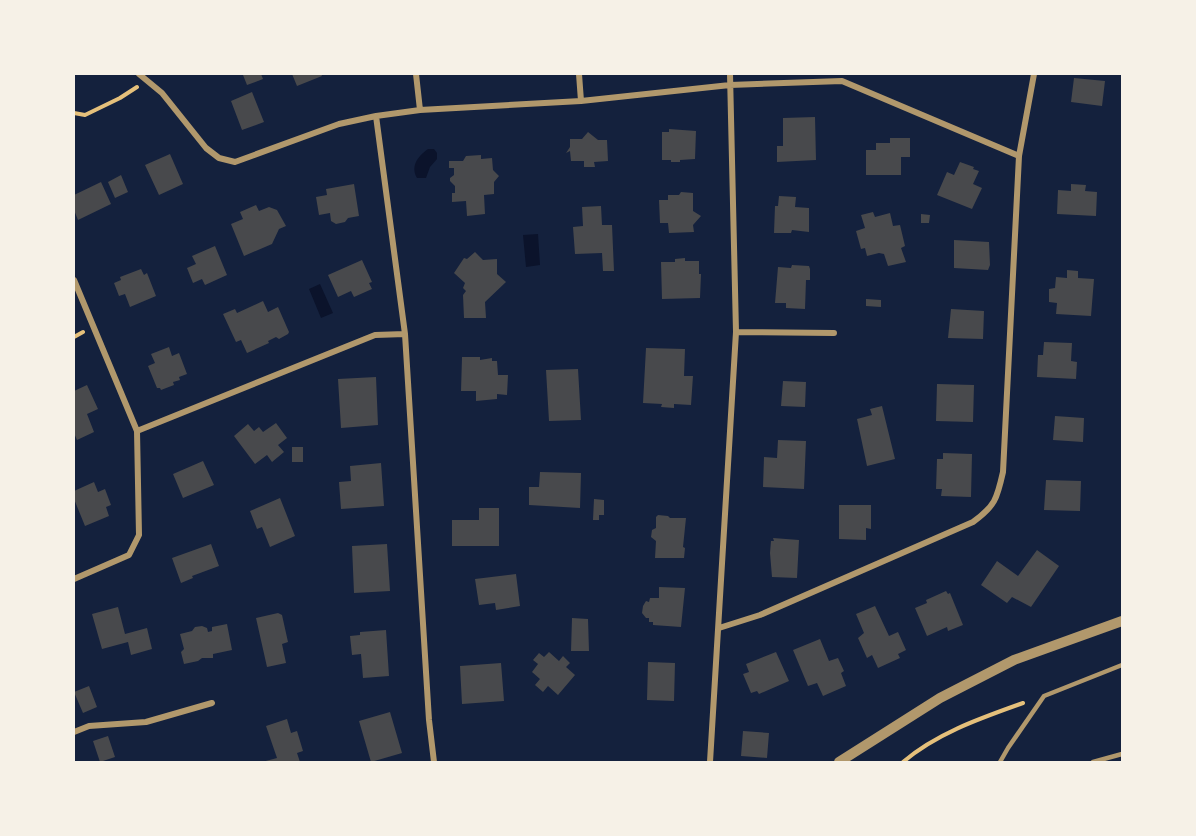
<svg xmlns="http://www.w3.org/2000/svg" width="1196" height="836" viewBox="0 0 1196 836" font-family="Rubik,sans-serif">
	<rect width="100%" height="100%" fill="#14213d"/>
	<path fill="#0b132b" d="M428,149H434L437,153V159L430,167L426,178H417C410,166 418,156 428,149Z
		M538,234L540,265L526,267L523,235Z
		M320,284L333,313L321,318L309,289Z"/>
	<path fill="#48494c" d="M246,74H261L263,79L247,85L243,75Z
		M292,74H321L322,76L297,86Z
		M1074,78L1105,81L1102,106L1071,102Z
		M252,92L264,122L242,130L231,101Z
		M815,117L816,160L777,162V146H783V118Z
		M669,129L696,131L695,159L680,160V162H671V160H662V132H669Z
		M588,132L598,140H607L608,161L594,162L595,167H584V161H571L570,151L566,153L570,147V139H582Z
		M890,138H910V157H901V175H866V150H876V143H890Z
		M170,154L183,184L159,195L145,165Z
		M481,155V159L492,158L493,170L499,176L494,182V194L484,195L485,214L467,216L466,201L452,202V193H455V186L450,181V178L454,175V168H449V161H463L466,156Z
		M960,162L974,167L973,169L979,171L973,184L982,188L972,209L937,195L947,172L954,175Z
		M121,175L128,192L115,198L108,182Z
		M101,182L111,204L78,220L74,210V195Z
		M354,184L359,216L348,218L345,222L336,224L331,221L330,213L319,215L316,197L327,195L326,189Z
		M1071,184L1086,185L1085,191L1097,192L1096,216L1057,214L1058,190L1071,191Z
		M681,192L693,193V211L701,216L693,225L694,232L669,233L668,223H660L659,200H668V195H679Z
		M779,196L796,197L795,207L809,208V232L792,230L791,233H774L775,206H778Z
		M256,205L259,211L269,207L277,210L286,226L279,229L272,244L244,256L231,224L243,219L240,212Z
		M601,206L602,225H612L614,271H603L602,253L575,254L573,227L583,226L582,207Z
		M873,212L875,217L890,213L893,226L900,225L905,246L901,248L906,262L888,266L884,254L879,253L867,256L865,248L861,249L856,231L865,228L861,215Z
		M921,214L930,215L929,223H921Z
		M954,240L989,242L990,265L988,270L954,268Z
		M215,246L227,275L205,285L202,279L193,283L187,268L196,264L192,256Z
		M475,252L483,260L497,259V274L506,282L485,302L486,318H464L463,295L466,291L463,288L465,283L454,273L464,258L467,259Z
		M685,258V261H699V274H701L700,298L662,299L661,262H675V259Z
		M362,260L372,282L369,283L372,289L354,297L351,291L338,297L328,275Z
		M792,265L809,266L810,269V280H806L805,309L786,308V303H775L778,267L791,268Z
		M141,269L144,275L147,273L156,296L130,307L125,294L119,296L114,283L121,280L120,277Z
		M1067,270L1078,271V278L1094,279L1091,316L1056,314L1057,303L1049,302V289L1055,288L1056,277L1067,278Z
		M866,299L881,300V307L866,306Z
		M263,301L268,312L278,307L289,332L288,334L279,339L276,337L268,341L269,343L247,353L241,340L236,342L223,314L235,309L237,313Z
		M951,309L984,311L983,339L948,338Z
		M1044,342L1072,343L1071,361L1077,362L1076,379L1037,377L1038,355H1043Z
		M169,347L172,356L179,353L187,374L179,377L180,380L173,382L174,385L161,390L160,388H157L148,366L155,363L151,354Z
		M646,348L685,349L684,376H693L691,405L674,404V408L661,407L662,404L643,403Z
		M462,357H480V360L492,358V361H497L498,375H508L507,395L497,394V399L476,401V391H461Z
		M578,369L581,420L549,421L546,370Z
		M376,377L378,425L341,428L338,379Z
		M783,381L806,382L805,407L781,406Z
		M937,384L974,385L973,422L936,421Z
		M87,385L98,409L87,414L94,432L77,440L74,433V391Z
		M882,406L895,459L867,466L857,419L872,415L870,409Z
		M1055,416L1084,418L1083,442L1053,440Z
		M276,423L287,438L278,445L284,452L272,462L267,455L255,464L234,436L248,424L254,431L259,427L263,432Z
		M778,440L806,441L804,489L763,487L764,457L777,458Z
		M292,447H303V462H292Z
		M943,453L972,454L971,497L941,496L942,489H936L937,459H943Z
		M203,461L214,485L183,498L173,474Z
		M381,463L384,506L341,509L339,482L351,481L350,466Z
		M540,472L581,473L580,508L529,505V487H539Z
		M1046,480L1081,481L1080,511L1044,510Z
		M94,482L98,492L105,489L111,505L106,507L109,516L85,526L74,499V491Z
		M280,498L295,536L270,547L262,527L257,529L250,511Z
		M594,499L604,500V515H599V520H593Z
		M839,505H871V529L866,528V540L839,539Z
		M479,508H499V546H452V520H479Z
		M658,515L668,516L670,518H686L683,547L685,548L684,558H655L656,541L651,537L652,530L656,528V517Z
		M773,538L799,540L797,578L772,577L770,553L771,541H774Z
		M211,544L219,566L192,576L193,578L181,583L172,558Z
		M387,544L390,591L354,593L352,546Z
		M1037,550L1059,566L1031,607L1012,597L1007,603L981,585L997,561L1018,576Z
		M516,574L520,606L496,610L495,603L479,605L475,579Z
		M659,587L685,588L681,627L653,625V622H649V618H646L642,613L643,606L646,601L649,602L650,598H659Z
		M946,591L948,594L950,593L963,625L948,631L947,627L927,636L915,608L927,603L926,600Z
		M875,606L889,636L898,632L906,650L898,654L900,658L878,668L872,655L867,658L858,638L864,633L856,614Z
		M118,607L125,634L147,628L152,649L131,655L128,642L102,649L92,614Z
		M278,613L282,615L288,642L282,644L286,663L267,667L256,618Z
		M572,618L588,619L589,651H571Z
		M227,624L232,650L213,654V658H202L198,661L184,664L181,652L184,649L180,634L192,631L195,627L202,626L207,628L208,632L212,631V627Z
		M386,630L389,676L363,678L361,654L352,655L350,636L360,635V632Z
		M820,639L829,661L838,658L844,671L841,673L846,686L823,696L817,683L808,686L793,650Z
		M549,652L559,661L563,656L570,663L566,667L575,675L558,695L548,686L543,692L535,685L540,679L532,672L538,664L533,660L539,653L544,657Z
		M776,652L789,681L759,694L757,691L751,693L743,674L749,672L746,664Z
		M648,662L675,663L674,701L647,700Z
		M501,663L504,701L462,704L460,666Z
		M89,686L97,707L83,713L74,692Z
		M390,712L402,753L371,762L359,721Z
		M287,719L291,733L297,731L303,751L297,753L300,762H262L277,758L266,726Z
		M743,731L769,733L767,758L741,756Z
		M108,736L115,757L100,762L93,741Z"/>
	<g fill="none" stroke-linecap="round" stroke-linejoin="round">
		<path stroke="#e5c07b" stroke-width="4" d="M74,113L85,115L120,98L137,87
			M74,337L83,332
			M903,762C937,733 981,718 1023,703"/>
		<path stroke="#b1986c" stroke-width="4.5" d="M1000,762L1008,748L1044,696L1122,665
			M1093,762L1122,754"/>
		<path stroke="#b1986c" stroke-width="6" d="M139,74L162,93L206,148L219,158L235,162L339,124L376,116L420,110L581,101L730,85L842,81L1019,156L1003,472C997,499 995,506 973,522L760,615L719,628
			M416,74L420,110
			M579,74L581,101
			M376,116L405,334L429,720L434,762
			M1019,156L1034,74
			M74,280L137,431L139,535L129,555L74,579
			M736,332L834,333
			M137,431L375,335L405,334
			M74,732L89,726L146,722L212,703
			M710,762L736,332L730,74"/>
		<path stroke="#b1986c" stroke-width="10" d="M839,762L940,698L1014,660L1122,621"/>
	</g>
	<rect width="1196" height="836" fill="none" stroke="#f6f1e7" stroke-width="150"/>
</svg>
